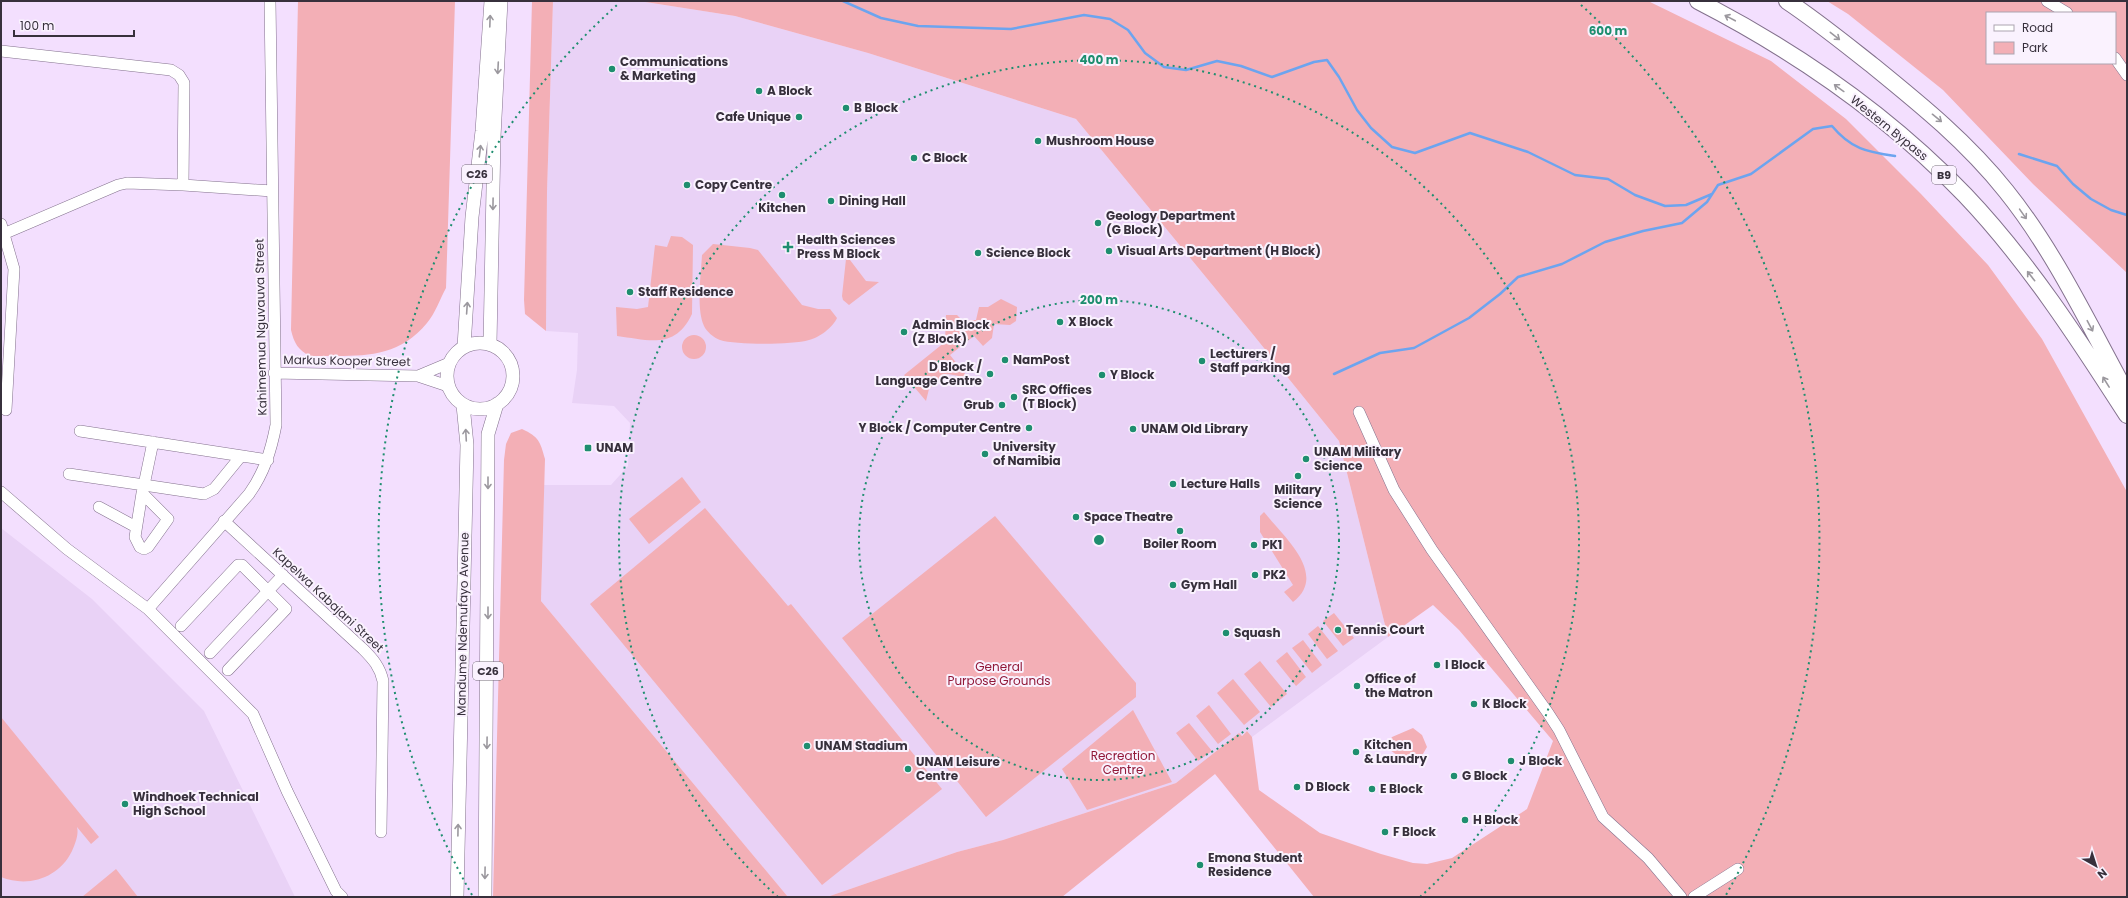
<svg xmlns="http://www.w3.org/2000/svg" width="2128" height="898" viewBox="0 0 2128 898" font-family="Poppins,sans-serif">
	<rect width="100%" height="100%" fill="#f3dffe"/>
	<path fill="#e9d2f6" d="M553,1H639L735,16L868,53L1076,119L1251,332L1339,441L1388,637L1252,737L1247,731L1241,736L1239,733L1176,783L1003,840L957,852L827,897H788L541,601L544,485H611L628,466L630,423L614,406L572,403L577,370L578,333L546,331L547,192Z
		M1,528L92,599L204,711L295,897H1Z"/>
	<path fill="#f3afb6" fill-rule="evenodd" d="M298,1H455L446,288C440,299 435,314 427,323C395,362 355,355 310,356C298,350 294,343 291,330Z
		M532,1H553L547,192L546,331L525,314L524,300Z
		M639,1H1648L1771,61L1846,119L1921,194L1988,265L2042,339L2127,492V897H1314L1215,774L1062,897H827L957,852L1003,840L1176,783L1239,733L1242,736L1247,731L1252,737L1259,790L1320,833L1381,854L1413,863L1427,864L1452,858L1527,809L1553,741L1459,630L1433,605L1388,637L1339,441L1251,332L1076,119L868,53L735,16Z
		M1827,1H2127V273L2033,184L1943,90L1848,14ZM1987,13H2115V63H1987Z
		M671,236L682,237L693,245L692,314C675,350 649,340 617,336L616,307L637,309L648,307L655,245L667,247Z
		M713,244L750,248L758,250L802,305L818,309H830L837,318C833,327 819,338 809,340C792,345 736,345 720,340C714,338 706,331 704,326C696,309 701,274 702,255Z
		M846,259L850,260L866,281L879,282L849,305L843,300L842,296Z
		M1001,299L1017,307L1016,321L1010,325L994,324L992,338L983,346L974,336L950,355L966,375L964,377L948,374L929,389L926,401L904,375L945,342L946,315H957L963,321L976,320L979,307H988Z
		M682 347a12 12 0 1 1 24 0a12 12 0 1 1-24 0Z
		M522,429C539,437 540,441 545,459L541,601L788,897H493L504,460L506,444L511,433Z
		M682,477L701,502L649,544L629,519Z
		M705,508L788,606L791,604L942,789L822,885L590,604Z
		M1264,512C1283,536 1329,574 1293,602L1284,592L1293,585L1260,532V516Z
		M995,516L1136,683V697L986,817L842,638Z
		M1334,613L1354,638L1343,646L1323,621Z
		M1318,626L1338,651L1327,659L1308,634Z
		M1303,640L1322,665L1312,673L1292,648Z
		M1287,652L1306,677L1296,686L1276,661Z
		M1260,661L1287,694L1271,707L1244,674Z
		M1233,679L1260,712L1244,725L1217,693Z
		M1209,705L1231,734L1218,744L1196,716Z
		M1133,710L1172,782L1087,810L1062,769Z
		M1,717L99,837L91,844L77,827C79,835 75,844 72,851C59,878 28,888 1,877Z
		M1189,723L1212,751L1198,761L1176,733Z
		M1413,728L1422,735L1427,747L1420,759L1409,764L1386,747L1392,737Z
		M116,869L138,897H82Z"/>
	<g fill="none" stroke-linecap="round" stroke-linejoin="round">
		<path stroke="#6ca4ef" stroke-width="2.5" d="M843,1L881,18L918,26L1011,29L1084,15L1110,19L1128,30L1145,53L1164,67L1186,70L1217,61L1241,66L1272,77L1314,62L1327,60L1339,77L1357,110L1371,128L1392,147L1415,153L1470,133L1528,152L1575,175L1608,179L1635,195L1665,206L1686,205L1712,194
			M2019,154L2057,166L2073,184L2091,199L2111,210L2127,215
			M1334,374L1380,353L1414,348L1469,318L1500,294L1518,277L1562,264L1605,242L1643,231L1682,223L1707,202L1718,185L1751,174L1813,129L1832,126C1851,149 1867,152 1895,156"/>
		<defs>
			<path id="minor" d="M2047,1L2067,13
				M1,51L171,70L179,75L184,83L183,185
				M2115,58L2127,75
				M1,224L14,269L6,410
				M1,235L118,185L127,183L183,185L272,191
				M274,373L418,376L448,386
				M418,376L449,363
				M1359,412L1394,490L1432,550L1548,713L1559,730L1603,817L1648,858L1681,897
				M80,431L268,460
				M69,474L144,485L153,442
				M1,492L67,549L148,609L253,714L287,791L336,891L342,897
				M142,493L168,519L148,547L144,549L140,547L135,537Z
				M142,493L144,485L204,494L214,489L241,456
				M99,507L136,527
				M224,521L363,649C373,659 380,667 383,681L381,832
				M148,609L249,494C264,473 271,451 276,425L270,1
				M181,626L238,565H242L268,591L283,575
				M210,653L268,591L286,609L228,670
				M1694,897L1738,869"/>
			<path id="major" d="M447 376a33 33 0 1 1 66 0a33 33 0 1 1-66 0Z
				M490,344L494,137L501,1
				M464,347L472,217L482,131L491,1
				M457,897L467,445L463,405
				M485,897L488,434L497,404"/>
			<path id="highway" d="M1698,1C1795,51 1889,116 1965,195C2027,260 2079,340 2127,415
				M1787,1C1817,21 1844,43 1872,65C1920,104 1967,142 2006,191C2055,252 2089,325 2127,394"/>
		</defs>
		<use href="#minor" stroke="#83718d" stroke-width="12"/>
		<use href="#major" stroke="#83718d" stroke-width="14"/>
		<use href="#highway" stroke="#83718d" stroke-width="18"/>
		<use href="#minor" stroke="#fff" stroke-width="11"/>
		<use href="#major" stroke="#fff" stroke-width="13"/>
		<use href="#highway" stroke="#fff" stroke-width="16"/>
	</g>
	<defs><path id="oneway-shaft" d="M-6 0H5M1.5-3L5.5 0L1.5 3" fill="none" stroke-width="1.6" stroke-linecap="round" stroke-linejoin="round"/></defs>
	<g stroke="#9b989e">
		<use href="#oneway-shaft" transform="translate(1730 18) rotate(-152)"/>
		<use href="#oneway-shaft" transform="translate(490 21) rotate(-88)"/>
		<use href="#oneway-shaft" transform="translate(1835 36) rotate(38)"/>
		<use href="#oneway-shaft" transform="translate(498 68) rotate(93)"/>
		<use href="#oneway-shaft" transform="translate(1839 88) rotate(-144)"/>
		<use href="#oneway-shaft" transform="translate(1937 118) rotate(39)"/>
		<use href="#oneway-shaft" transform="translate(480 151) rotate(-83)"/>
		<use href="#oneway-shaft" transform="translate(493 204) rotate(91)"/>
		<use href="#oneway-shaft" transform="translate(2023 214) rotate(55)"/>
		<use href="#oneway-shaft" transform="translate(2031 276) rotate(-128)"/>
		<use href="#oneway-shaft" transform="translate(467 308) rotate(-86)"/>
		<use href="#oneway-shaft" transform="translate(2090 326) rotate(62)"/>
		<use href="#oneway-shaft" transform="translate(2106 382) rotate(-122)"/>
		<use href="#oneway-shaft" transform="translate(466 435) rotate(-93)"/>
		<use href="#oneway-shaft" transform="translate(488 483) rotate(90)"/>
		<use href="#oneway-shaft" transform="translate(488 613) rotate(90)"/>
		<use href="#oneway-shaft" transform="translate(487 743) rotate(91)"/>
		<use href="#oneway-shaft" transform="translate(458 830) rotate(-89)"/>
		<use href="#oneway-shaft" transform="translate(485 873) rotate(91)"/>
	</g>
	<g fill="none" stroke="#1e8e6f" stroke-width="2" stroke-dasharray="2 4">
		<circle cx="1099" cy="540" r="240"/>
		<path d="M778 897A480 480 0 1 1 1420 897"/>
		<path d="M472 895A720 720 0 0 1 617 5M1581 5A720 720 0 0 1 1726 895"/>
	</g>
	<g fill="#1e8e6f" stroke="#faf2fe" stroke-width="1.5">
		<circle cx="612" cy="69" r="4"/>
		<circle cx="759" cy="91" r="4"/>
		<circle cx="846" cy="108" r="4"/>
		<circle cx="799" cy="117" r="4"/>
		<circle cx="1038" cy="141" r="4"/>
		<circle cx="914" cy="158" r="4"/>
		<circle cx="687" cy="185" r="4"/>
		<circle cx="782" cy="195" r="4"/>
		<circle cx="831" cy="201" r="4"/>
		<circle cx="1098" cy="223" r="4"/>
		<path d="M786 241h4v4h4v4h-4v4h-4v-4h-4v-4h4z"/>
		<circle cx="1109" cy="251" r="4"/>
		<circle cx="978" cy="253" r="4"/>
		<circle cx="630" cy="292" r="4"/>
		<circle cx="1060" cy="322" r="4"/>
		<circle cx="904" cy="332" r="4"/>
		<circle cx="1005" cy="360" r="4"/>
		<circle cx="1202" cy="361" r="4"/>
		<circle cx="990" cy="374" r="4"/>
		<circle cx="1102" cy="375" r="4"/>
		<circle cx="1014" cy="397" r="4"/>
		<circle cx="1002" cy="405" r="4"/>
		<circle cx="1029" cy="428" r="4"/>
		<circle cx="1133" cy="429" r="4"/>
		<rect x="584" y="444" width="8" height="8" rx="2"/>
		<circle cx="985" cy="454" r="4"/>
		<circle cx="1306" cy="459" r="4"/>
		<circle cx="1298" cy="476" r="4"/>
		<circle cx="1173" cy="484" r="4"/>
		<circle cx="1076" cy="517" r="4"/>
		<circle cx="1180" cy="531" r="4"/>
		<circle cx="1254" cy="545" r="4"/>
		<circle cx="1255" cy="575" r="4"/>
		<circle cx="1173" cy="585" r="4"/>
		<circle cx="1338" cy="630" r="4"/>
		<circle cx="1226" cy="633" r="4"/>
		<circle cx="1437" cy="665" r="4"/>
		<circle cx="1357" cy="686" r="4"/>
		<circle cx="1474" cy="704" r="4"/>
		<circle cx="807" cy="746" r="4"/>
		<circle cx="1356" cy="752" r="4"/>
		<circle cx="1511" cy="761" r="4"/>
		<circle cx="908" cy="769" r="4"/>
		<circle cx="1454" cy="776" r="4"/>
		<circle cx="1297" cy="787" r="4"/>
		<circle cx="1372" cy="789" r="4"/>
		<circle cx="125" cy="804" r="4"/>
		<circle cx="1465" cy="820" r="4"/>
		<circle cx="1385" cy="832" r="4"/>
		<circle cx="1200" cy="865" r="4"/>
	</g>
	<g text-anchor="middle" stroke-width="4" stroke-linejoin="round" paint-order="stroke">
		<g fill="#faf2fe" stroke="#726a76" stroke-width="1">
			<rect x="462" y="165" width="30" height="18" rx="3"/>
			<rect x="1932" y="166" width="24" height="18" rx="3"/>
			<rect x="473" y="662" width="30" height="18" rx="3"/>
		</g>
		<g font-size="11" font-weight="bold" fill="#37303c">
			<text x="477" y="178">C26</text>
			<text x="1944" y="179">B9</text>
			<text x="488" y="675">C26</text>
		</g>
		<g font-size="12" font-weight="bold" fill="#37303c" stroke="#faf2fe" text-anchor="start">
			<text x="620" y="66">Communications<tspan x="620" dy="14">&amp; Marketing</tspan></text>
			<text x="767" y="95">A Block</text>
			<text x="854" y="112">B Block</text>
			<text x="791" y="121" text-anchor="end">Cafe Unique</text>
			<text x="1046" y="145">Mushroom House</text>
			<text x="922" y="162">C Block</text>
			<text x="695" y="189">Copy Centre</text>
			<text x="839" y="205">Dining Hall</text>
			<text x="782" y="212" text-anchor="middle">Kitchen</text>
			<text x="1106" y="220">Geology Department<tspan x="1106" dy="14">(G Block)</tspan></text>
			<text x="797" y="244">Health Sciences<tspan x="797" dy="14">Press M Block</tspan></text>
			<text x="1117" y="255">Visual Arts Department (H Block)</text>
			<text x="986" y="257">Science Block</text>
			<text x="638" y="296">Staff Residence</text>
			<text x="1068" y="326">X Block</text>
			<text x="912" y="329">Admin Block<tspan x="912" dy="14">(Z Block)</tspan></text>
			<text x="1210" y="358">Lecturers /<tspan x="1210" dy="14">Staff parking</tspan></text>
			<text x="1013" y="364">NamPost</text>
			<text x="982" y="371" text-anchor="end">D Block /<tspan x="982" dy="14">Language Centre</tspan></text>
			<text x="1110" y="379">Y Block</text>
			<text x="1022" y="394">SRC Offices<tspan x="1022" dy="14">(T Block)</tspan></text>
			<text x="994" y="409" text-anchor="end">Grub</text>
			<text x="1021" y="432" text-anchor="end">Y Block / Computer Centre</text>
			<text x="1141" y="433">UNAM Old Library</text>
			<text x="993" y="451">University<tspan x="993" dy="14">of Namibia</tspan></text>
			<text x="596" y="452">UNAM</text>
			<text x="1314" y="456">UNAM Military<tspan x="1314" dy="14">Science</tspan></text>
			<text x="1181" y="488">Lecture Halls</text>
			<text x="1298" y="494" text-anchor="middle">Military<tspan x="1298" dy="14">Science</tspan></text>
			<text x="1084" y="521">Space Theatre</text>
			<text x="1180" y="548" text-anchor="middle">Boiler Room</text>
			<text x="1262" y="549">PK1</text>
			<text x="1263" y="579">PK2</text>
			<text x="1181" y="589">Gym Hall</text>
			<text x="1346" y="634">Tennis Court</text>
			<text x="1234" y="637">Squash</text>
			<text x="1445" y="669">I Block</text>
			<text x="1365" y="683">Office of<tspan x="1365" dy="14">the Matron</tspan></text>
			<text x="1482" y="708">K Block</text>
			<text x="1364" y="749">Kitchen<tspan x="1364" dy="14">&amp; Laundry</tspan></text>
			<text x="815" y="750">UNAM Stadium</text>
			<text x="1519" y="765">J Block</text>
			<text x="916" y="766">UNAM Leisure<tspan x="916" dy="14">Centre</tspan></text>
			<text x="1462" y="780">G Block</text>
			<text x="1305" y="791">D Block</text>
			<text x="1380" y="793">E Block</text>
			<text x="133" y="801">Windhoek Technical<tspan x="133" dy="14">High School</tspan></text>
			<text x="1473" y="824">H Block</text>
			<text x="1393" y="836">F Block</text>
			<text x="1208" y="862">Emona Student<tspan x="1208" dy="14">Residence</tspan></text>
		</g>
		<g font-size="12" fill="#37303c" stroke="#faf2fe">
			<text transform="translate(1889 128) rotate(39)" y="4">Western Bypass</text>
			<text transform="translate(261 327) rotate(-91)" y="4">Kahimemua Nguvauva Street</text>
			<text transform="translate(347 361) rotate(1)" y="4">Markus Kooper Street</text>
			<text transform="translate(328 600) rotate(43)" y="4">Kapelwa Kabajani Street</text>
			<text transform="translate(463 624) rotate(-89)" y="4">Mandume Ndemufayo Avenue</text>
		</g>
		<g font-size="12" fill="#911939" stroke="#faf2fe">
			<text x="999" y="671">General<tspan x="999" dy="14">Purpose Grounds</tspan></text>
			<text x="1123" y="760">Recreation<tspan x="1123" dy="14">Centre</tspan></text>
		</g>
	</g>
	<circle cx="1099" cy="540" r="6" fill="#1e8e6f" stroke="#faf2fe" stroke-width="2"/>
	<g font-size="12" text-anchor="middle" font-weight="bold" fill="#1e8e6f" stroke="#faf2fe" stroke-width="4" stroke-linejoin="round" paint-order="stroke">
		<text x="1608" y="35">600 m</text>
		<text x="1099" y="64">400 m</text>
		<text x="1099" y="304">200 m</text>
	</g>
	<rect width="2128" height="898" fill="none" stroke="#37303c" stroke-width="4"/>
	<rect x="1986" y="12" width="130" height="52" fill="#faf2fe" stroke="#aca4b0"/>
	<rect x="1994" y="25" width="20" height="6" fill="#ffffff" stroke="#aca4b0"/>
	<text x="2022" y="32" font-size="12" fill="#37303c">Road</text>
	<rect x="1994" y="42" width="20" height="12" fill="#f3afb6" stroke="#aca4b0"/>
	<text x="2022" y="52" font-size="12" fill="#37303c">Park</text>
	<g transform="translate(2096 866) rotate(141)" stroke="#faf2fe" stroke-width="3" paint-order="stroke">
	<path d="M0-3L7 15L0 10L-7 15Z" fill="#37303c"/>
	<text y="-6" font-size="11" font-weight="bold" text-anchor="middle" fill="#37303c">N</text>
	</g>
	<path d="M14 30v6h120v-6" fill="none" stroke="#37303c" stroke-width="2"/>
	<text x="20" y="30" font-size="12" fill="#37303c" stroke="#faf2fe" stroke-width="3" paint-order="stroke">100 m</text>
</svg>
